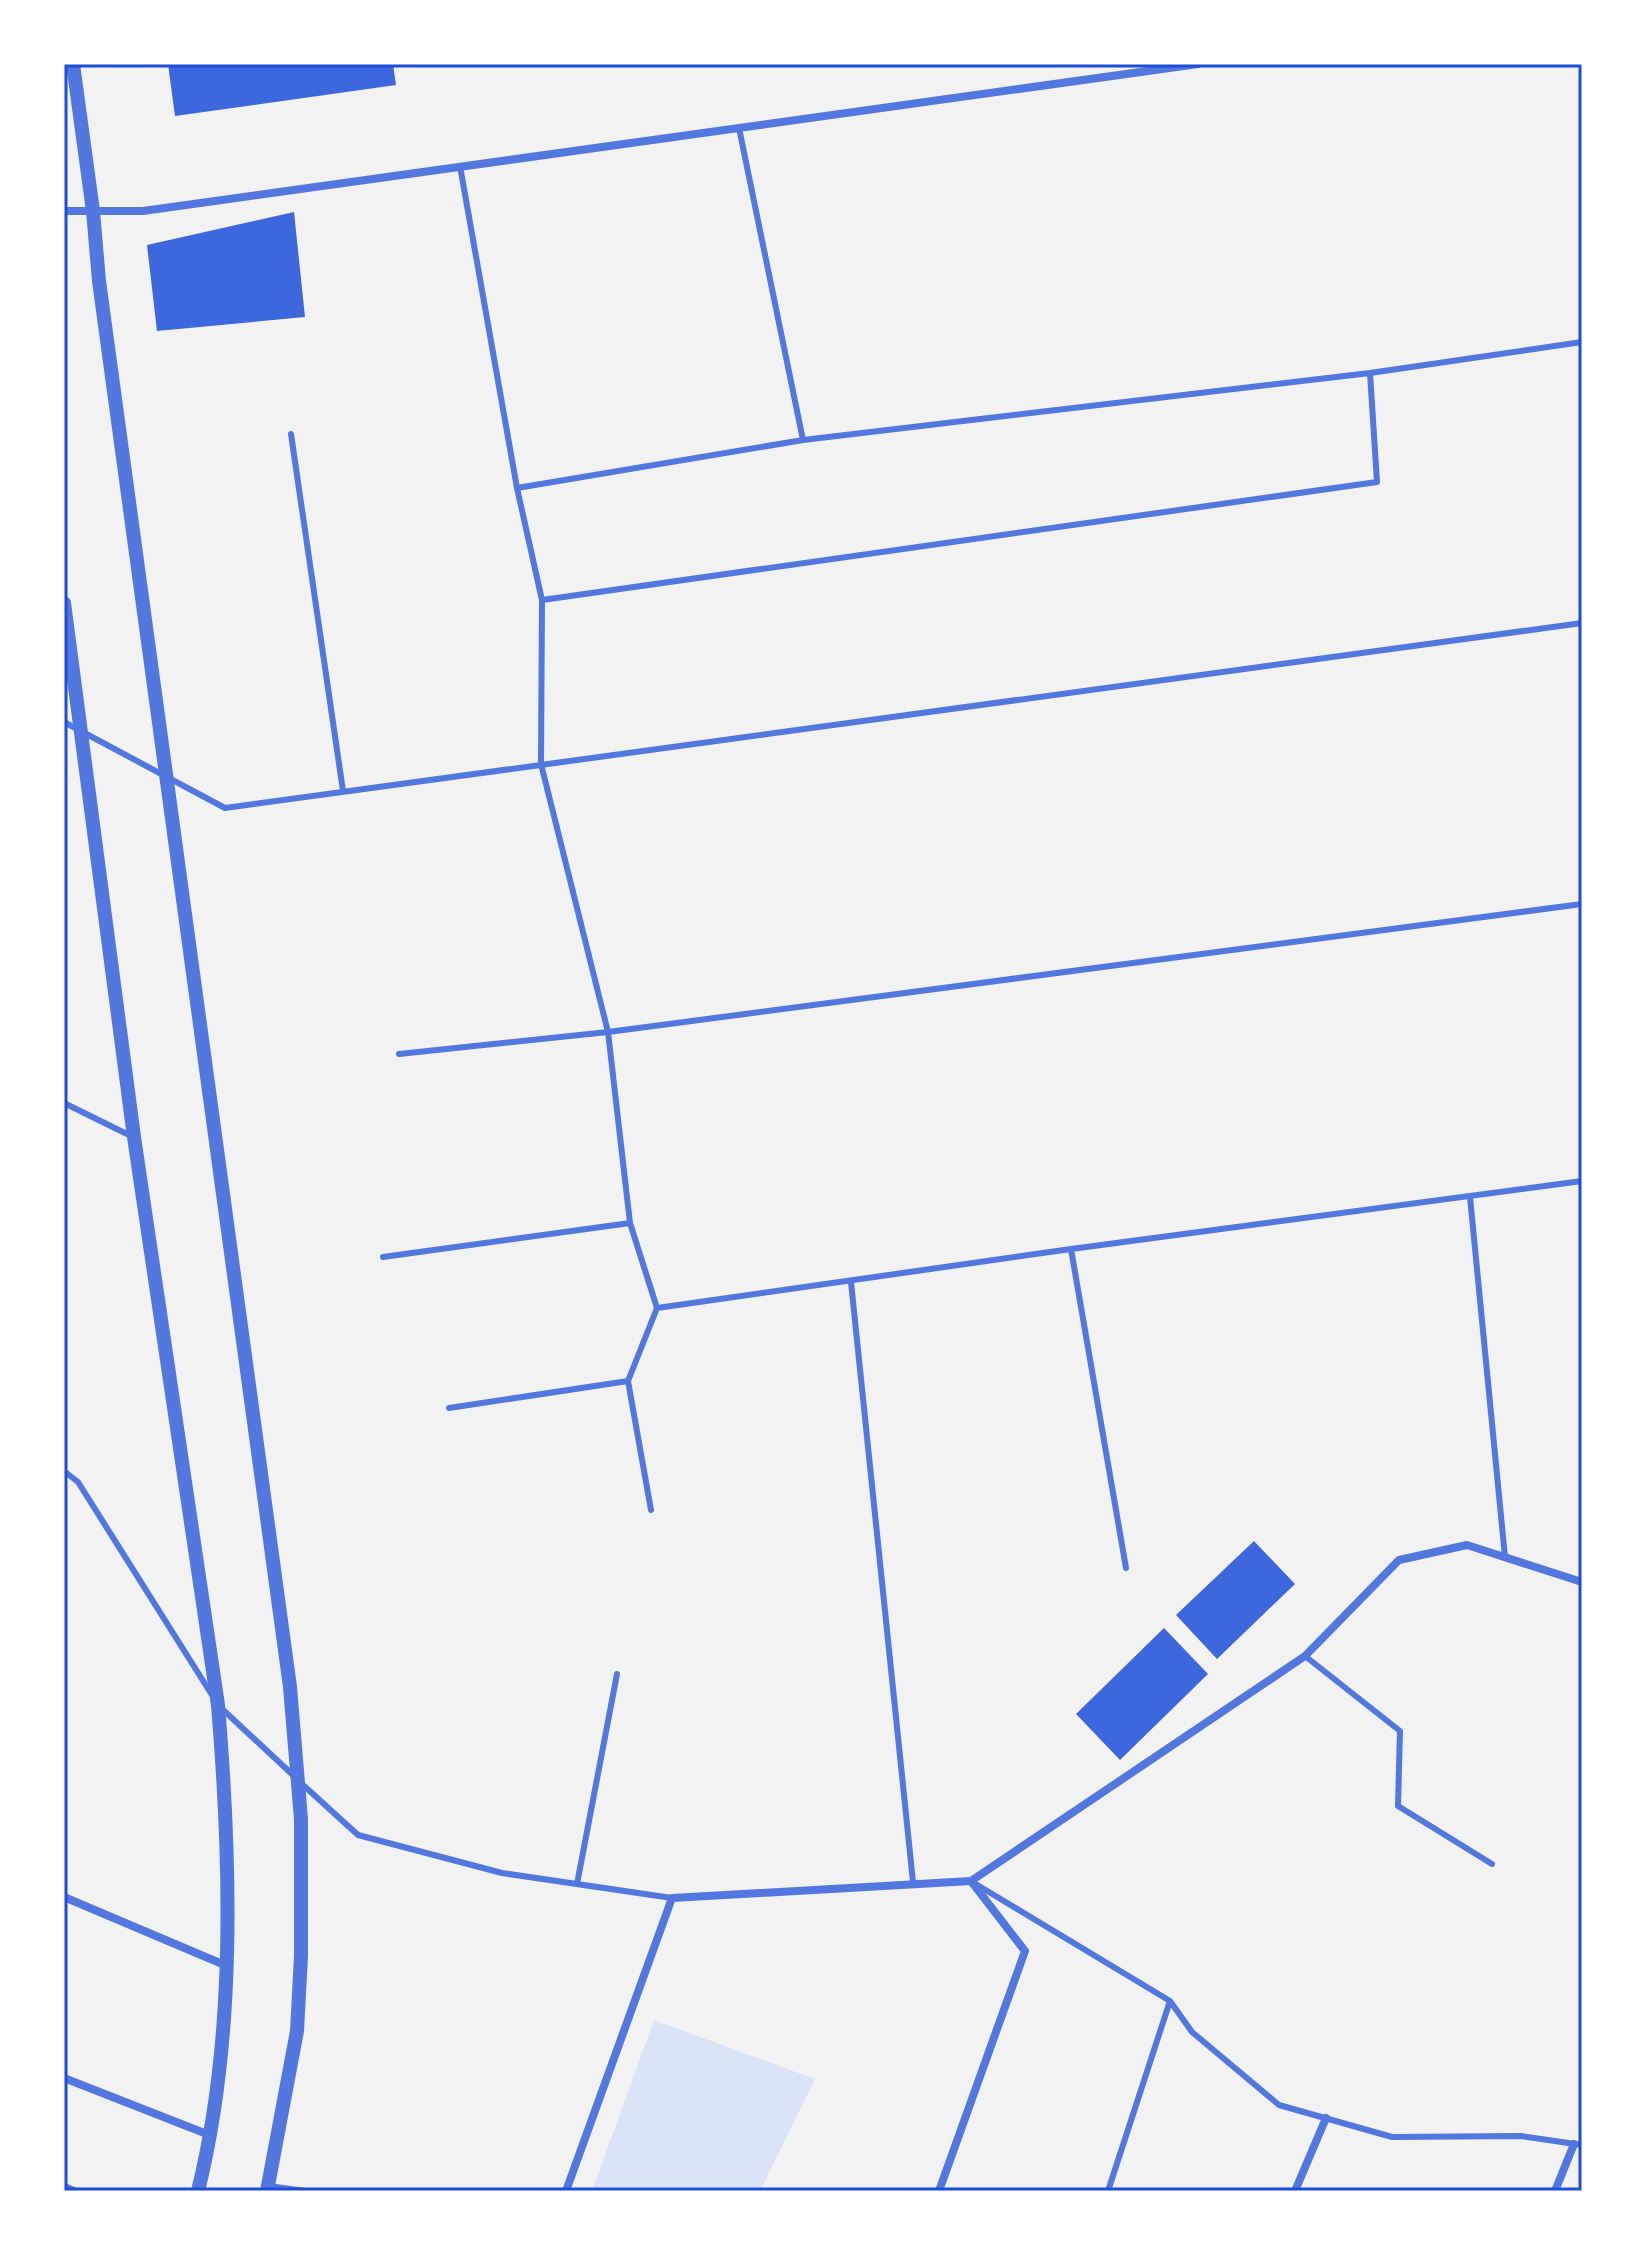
<svg xmlns="http://www.w3.org/2000/svg" width="1646" height="2255" viewBox="0 0 1646 2255" font-family="Spectral,serif">
	<rect width="100%" height="100%" fill="#f2f2f2"/>
	<path fill="#dbe4f7" d="M654,2020L815,2079L760,2191H592Z"/>
	<path fill="#3d67dc" d="M168,64H393L396,85L175,116Z
		M294,212L305,317L157,331L147,245Z
		M1254,1541L1295,1584L1217,1659L1176,1615Z
		M1164,1628L1208,1674L1120,1760L1076,1714Z"/>
	<g fill="none" stroke-linecap="round" stroke-linejoin="round">
		<path stroke="#5277de" stroke-width="6" d="M739,128L803,440
			M460,166L517,488L542,600L541,764L608,1032L630,1223L657,1308
			M291,434L343,791
			M517,488L803,440L1370,373L1582,342
			M542,600L1377,482L1370,373
			M64,722L225,808L1582,623
			M399,1054L608,1032L1582,904
			M64,1103L131,1136
			M1470,1197L1505,1557
			M1071,1249L1126,1568
			M383,1257L630,1223
			M851,1282L913,1882
			M657,1308L1071,1249L1582,1181
			M628,1381L651,1510
			M449,1408L628,1381L657,1308
			M64,1471L78,1482L212,1695
			M1305,1656L1400,1731L1398,1806L1492,1864
			M220,1707L294,1776
			M302,1784L358,1835L502,1873L672,1898
			M974,1883L1170,2001L1192,2032L1279,2105L1392,2137L1521,2136L1582,2145
			M577,1884L617,1674
			M269,2186L305,2191
			M1108,2191L1170,2001"/>
		<path stroke="#5277de" stroke-width="8" d="M64,211H143L1198,64
			M64,1897L227,1966
			M64,2078L212,2136
			M64,2187L74,2191
			M566,2191L672,1898L971,1881L1305,1656L1399,1560L1467,1545L1582,1582
			M939,2191L1025,1951L971,1881
			M1295,2191L1326,2118
			M1555,2191L1574,2144"/>
		<path stroke="#5277de" stroke-width="14" d="M73,64L93,211L99,281L290,1687L301,1819V1956L297,2031L267,2191
			M64,603L134,1137L218,1705C231,1862 236,2038 198,2191"/>
	</g>
	<rect width="1646" height="2255" fill="none" stroke="#ffffff" stroke-width="132"/>
	<rect x="66" y="66" width="1514" height="2123" fill="none" stroke="#1d4ed8" stroke-width="3"/>
</svg>
